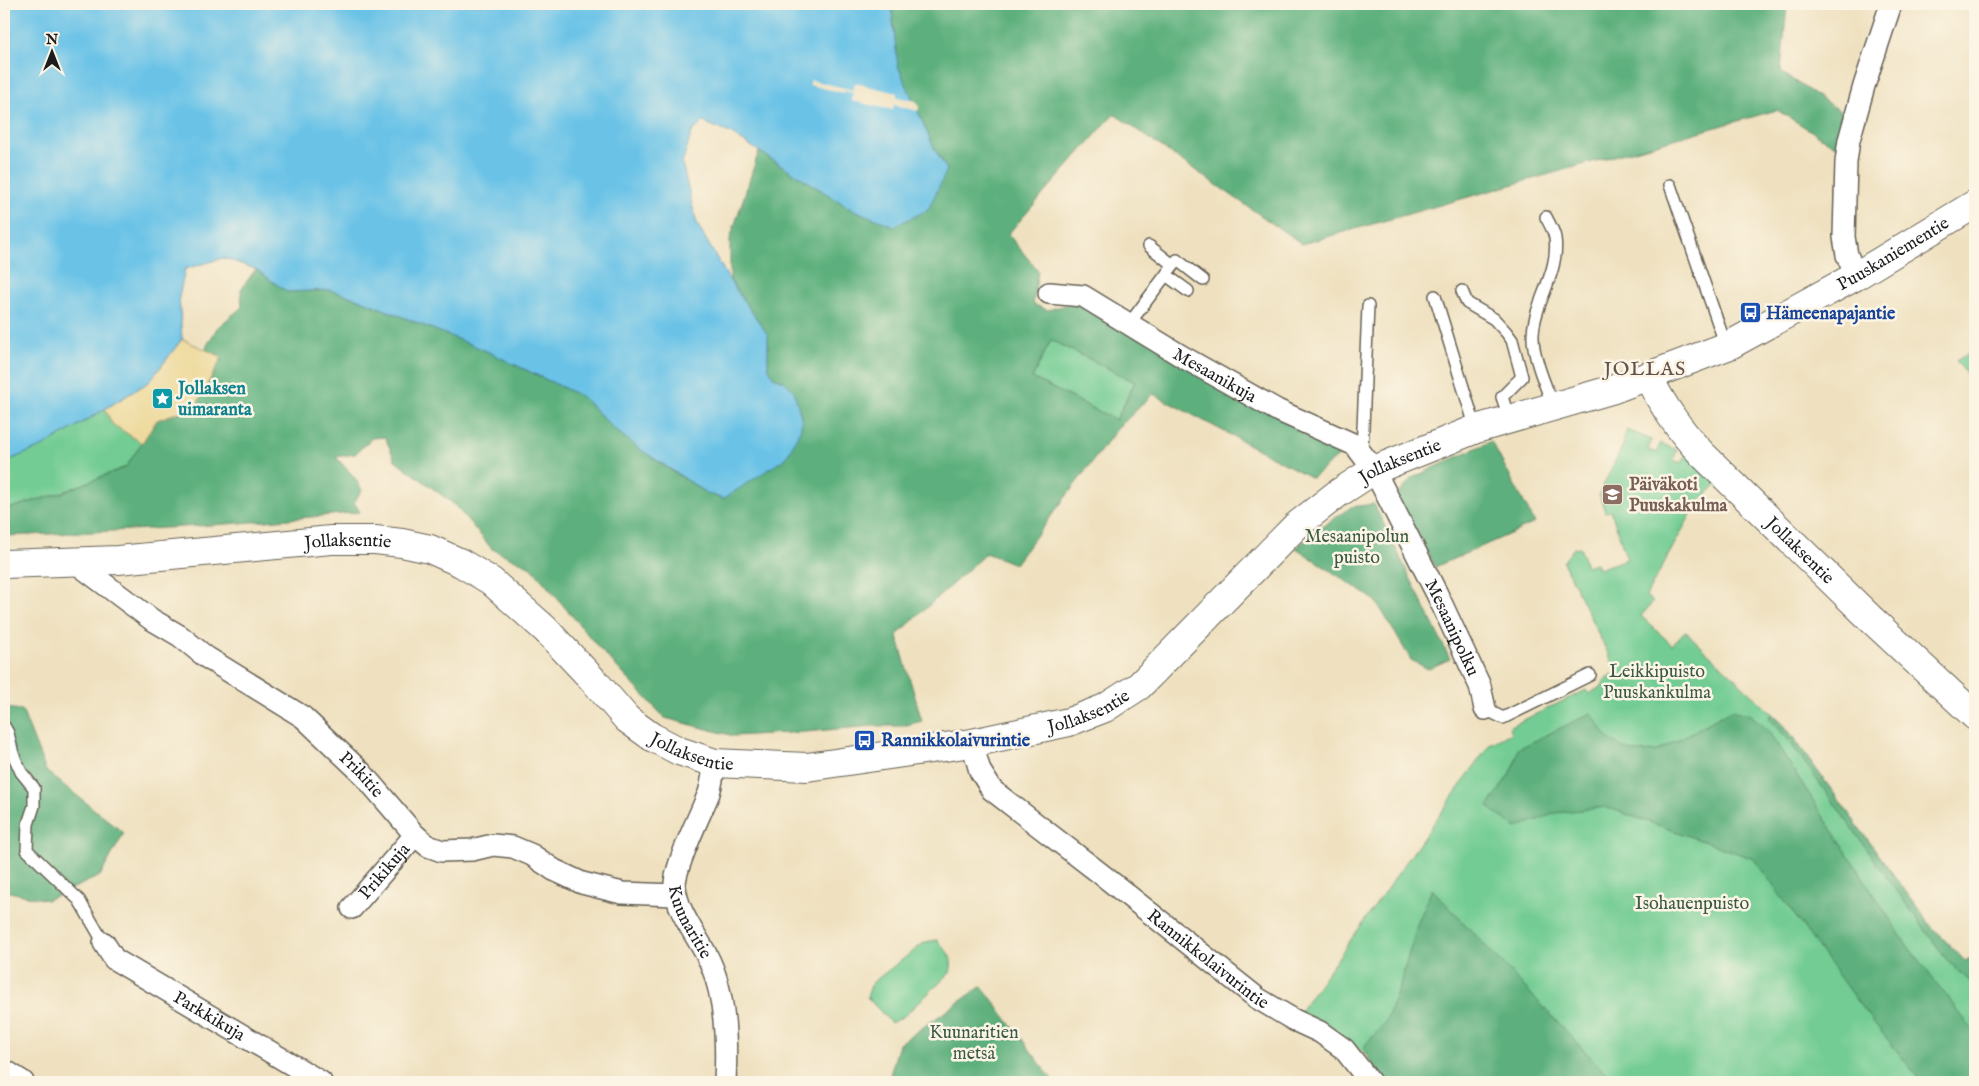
<svg xmlns="http://www.w3.org/2000/svg" width="1979" height="1086" viewBox="0 0 1979 1086" font-family="'IM FELL English',serif">
	<rect width="100%" height="100%" fill="#fcf5e5"/>
	<filter id="ink" filterUnits="userSpaceOnUse"><feTurbulence type="fractalNoise" baseFrequency=".02" numOctaves="2"/><feDisplacementMap in="SourceGraphic" scale="10" xChannelSelector="R" yChannelSelector="G"/><feConvolveMatrix kernelMatrix="1 2 1 2 8 2 1 2 1" color-interpolation-filters="sRGB"/></filter>
	<filter id="wash" filterUnits="userSpaceOnUse"><feTurbulence type="fractalNoise" baseFrequency=".0096" numOctaves="4" result="noise"/><feDisplacementMap in="SourceGraphic" scale="20" xChannelSelector="R" yChannelSelector="G"/><feGaussianBlur stdDeviation="1.12" result="paint"/><feColorMatrix in="noise" values="0 0 0 0 0 0 0 0 0 0 0 0 0 0 0 0 0 1.4 0 .05"/><feComposite in="paint" operator="in"/></filter>
	<g filter="url(#wash)">
		<rect width="100%" height="100%" fill="#efe1c0"/>
		<path fill="#72cc93" stroke="#477458" d="M1051,340L1135,382L1116,420L1032,378Z
			M1975,349V384L1956,361Z
			M105,409L112,424L142,443L126,467L61,493L4,510V462L44,446Z
			M1627,430L1652,440L1648,450L1657,453L1660,443L1677,450L1673,460L1682,463L1686,453L1717,484L1696,505L1646,596L1653,602L1641,616L1672,645L1685,631L1784,725L1930,925L1965,961L1975,956V1082H1384L1366,1054L1334,1030L1298,1014L1490,744L1511,733L1509,727L1586,690L1589,694L1602,686L1604,681L1617,672L1563,562L1574,548L1580,547L1586,566L1596,563L1598,569L1627,559L1611,511L1605,512L1599,494L1624,443L1622,441Z
			M937,940C948,953 954,956 950,973L904,1016L891,1023L867,997L872,983L925,942Z"/>
		<path fill="#5db07d" stroke="#3c664c" fill-rule="evenodd" d="M891,4H1787L1781,72L1846,115L1837,147L1777,110L1302,244L1114,114L1008,234L1038,271L1033,304L1047,310L1081,301L1347,449L1312,478L1153,394L1117,429L1015,564L986,553L897,635L922,721L903,726H872L805,732L734,736L665,718L598,647L531,567L492,549L455,505L395,460L385,437L372,438L355,454L336,457L355,478L362,490L354,502L360,512C241,525 123,531 4,536V510L61,493L126,467L157,420L196,406L222,357L205,349L217,328L242,307L241,289L256,269L287,292L330,290L356,298L482,349L583,397L614,429L664,466L707,493L723,499L743,484L784,381L773,377L768,366V335L730,281V239L759,151L853,210L894,226L947,170L934,148L898,66ZM1051,340L1135,382L1116,420L1032,378Z
			M1491,441L1535,523L1435,567L1397,496L1412,478Z
			M1374,504L1450,659L1428,669L1411,660L1376,601L1296,548L1320,528L1351,507Z
			M4,708L22,710L46,771L124,833L100,876L47,900L4,891Z
			M1732,710L1751,715L1767,729L1906,944L1975,1033V1082H1922L1862,1008L1754,859L1606,807L1556,813L1516,828L1488,807L1514,767L1518,749L1591,713L1608,738L1627,750L1636,752L1658,751Z
			M1771,714L1784,725L1930,925L1965,961L1975,956V986L1946,959L1787,738L1769,718Z
			M1432,889L1614,1082H1384L1366,1054L1365,1045L1385,1023L1399,988L1418,922Z
			M982,986L1054,1082H888L899,1044Z"/>
		<path fill="#eeda9e" stroke="#857b5d" d="M182,339L222,357L196,406L157,420L142,443L112,424L105,409L149,382Z"/>
		<path fill="#6ac3e7" stroke="#437082" d="M4,4H891L898,66L934,148L947,170L928,210L894,226L853,210L730,133L703,122L692,132L682,163L697,224L730,281L768,335V366L773,377L784,381L794,391L802,421L800,431L786,458L723,499L707,493L641,450L614,429L583,397L482,349L356,298L330,290L287,292L256,269L223,258L185,269L179,297L182,339L149,382L44,446L4,462Z"/>
		<path fill="#efe1c0" d="M811,80L853,90L855,83L897,93V97L916,101L919,107L918,111L894,105L893,110L852,101L853,93L844,91V93L809,85Z"/>
	</g>
	<g filter="url(#ink)">
		<g fill="none" stroke-linecap="round" stroke-linejoin="round">
			<defs>
				<path id="lane" d="M1670,185L1726,346
					M1546,217C1549,223 1554,231 1555,238C1560,272 1534,302 1533,335C1532,355 1546,387 1553,405
					M1149,246L1173,265
					M1166,275L1188,291
					M1462,291L1467,303L1494,319L1506,332L1512,340L1522,377L1502,397L1509,418
					M1435,296L1476,429
					M1129,324L1177,260L1203,280
					M1362,452L1368,306
					M1485,709L1503,718L1590,675
					M4,726L8,733L13,754L21,772L34,788V806L28,824L27,850L79,900L104,943"/>
				<g id="street">
					<path d="M1856,276L1847,255L1844,237L1846,162L1849,140L1864,86L1891,4"/>
					<path id="s1" d="M1049,293L1083,296L1183,357L1277,410L1355,445L1374,470L1437,594L1480,686L1485,709"/>
					<path id="s2" d="M75,562L151,619L180,636L206,657L303,717L361,772L415,835L428,846L442,851L472,850L493,845L513,847L532,855L554,870L582,883L622,893L676,895"/>
					<path id="s3" d="M972,743L980,771L992,790L1101,874L1257,998L1294,1020L1320,1032L1344,1049L1370,1082"/>
					<path id="s4" d="M715,763C713,773 712,783 709,793C701,813 674,867 675,886C677,914 699,937 710,962C726,998 727,1043 725,1082"/>
					<path id="s5" d="M352,908L415,835"/>
					<path id="s6" d="M104,943L114,959L321,1082"/>
					<path d="M4,1070L23,1082"/>
				</g>
				<g id="secondary">
					<path id="s7" d="M1648,377C1664,407 1679,430 1702,454L1871,619L1975,716"/>
					<path id="s8" d="M4,564L118,560L331,540H375L402,543L430,549L461,563L491,581L545,629L596,683L627,719L652,737L679,751L715,763L807,767L972,743L1069,722L1105,708L1139,686L1296,526L1337,494L1374,470L1476,429L1614,389L1730,345L1856,276L1975,204"/>
				</g>
			</defs>
			<use href="#lane" stroke="#666155" stroke-width="14"/>
			<use href="#street" stroke="#666155" stroke-width="24"/>
			<use href="#secondary" stroke="#666155" stroke-width="30"/>
			<use href="#lane" stroke="#fff" stroke-width="11"/>
			<use href="#street" stroke="#fff" stroke-width="21"/>
			<use href="#secondary" stroke="#fff" stroke-width="28"/>
		</g>
	</g>
	<defs>
		<symbol id="bus-square" viewBox="-11 -11 22 22"><rect x="-9" y="-9" width="18" height="18" rx="4" fill="#1a4fb4" stroke="#fcf5e5"/><path d="M-5-6H5V4H4V6H2V4H-2V6H-4V4H-5ZM-3.5-4V0h7V-4ZM-3.5 1.2v1.5H-2V1.2ZM2 1.2v1.5H3.5V1.2Z" fill="#fff"/></symbol>
		<symbol id="sight-square" viewBox="-11 -11 22 22"><rect x="-9" y="-9" width="18" height="18" rx="4" fill="#0f9aa8" stroke="#fcf5e5"/><path d="M0-6L1.8-2.2L6-1.7L2.9 1.2L3.7 5.4L0 3.3L-3.7 5.4L-2.9 1.2L-6-1.7L-1.8-2.2Z" fill="#fff"/></symbol>
		<symbol id="school-square" viewBox="-11 -11 22 22"><rect x="-9" y="-9" width="18" height="18" rx="4" fill="#8d6e63" stroke="#fcf5e5"/><path d="M0-5L7-2L0 1L-7-2ZM-4 1L0 2.5L4 1V4Q0 6-4 4Z" fill="#fff"/></symbol>
	</defs>
	<g fill-rule="evenodd">
		<use href="#bus-square" x="1738" y="300" width="25" height="25"/>
		<use href="#sight-square" x="150" y="386" width="25" height="25"/>
		<use href="#school-square" x="1600" y="482" width="25" height="25"/>
		<use href="#bus-square" x="852" y="728" width="25" height="25"/>
	</g>
	<g text-anchor="middle" stroke-width="5" stroke-linejoin="round" paint-order="stroke">
		<g font-size="18" fill="#1c1c1c" stroke="#fcf5e5">
			<text dy="6" stroke="none"><textPath href="#s8" startOffset="2112">Puuskaniementie</textPath></text>
			<text dy="6" stroke="none"><textPath href="#s1" startOffset="188">Mesaanikuja</textPath></text>
			<text dy="6" stroke="none"><textPath href="#s8" startOffset="1575">Jollaksentie</textPath></text>
			<text dy="6" stroke="none"><textPath href="#s8" startOffset="345">Jollaksentie</textPath></text>
			<text dy="6" stroke="none"><textPath href="#s7" startOffset="232">Jollaksentie</textPath></text>
			<text dy="6" stroke="none"><textPath href="#s1" startOffset="552">Mesaanipolku</textPath></text>
			<text dy="6" stroke="none"><textPath href="#s8" startOffset="1170">Jollaksentie</textPath></text>
			<text dy="6" stroke="none"><textPath href="#s8" startOffset="765">Jollaksentie</textPath></text>
			<text dy="6" stroke="none"><textPath href="#s2" startOffset="358">Prikitie</textPath></text>
			<text dy="6" stroke="none"><textPath href="#s5" startOffset="49">Prikikuja</textPath></text>
			<text dy="6" stroke="none"><textPath href="#s4" startOffset="169">Kuunaritie</textPath></text>
			<text dy="6" stroke="none"><textPath href="#s3" startOffset="326">Rannikkolaivurintie</textPath></text>
			<text dy="6" stroke="none"><textPath href="#s6" startOffset="130">Parkkikuja</textPath></text>
		</g>
		<g font-size="18" font-weight="bold" fill="#164399" stroke="#fcf5e5" text-anchor="start">
			<text x="1766" y="319">Hämeenapajantie</text>
			<text x="881" y="746">Rannikkolaivurintie</text>
		</g>
		<g font-size="18" font-weight="bold" fill="#0d838f" stroke="#fcf5e5" text-anchor="start">
			<text x="178" y="394">Jollaksen<tspan x="178" dy="21">uimaranta</tspan></text>
		</g>
		<g font-size="18" font-weight="bold" fill="#785e54" stroke="#fcf5e5" text-anchor="start">
			<text x="1629" y="490">Päiväkoti<tspan x="1629" dy="21">Puuskakulma</tspan></text>
		</g>
		<g font-size="18" fill="#3a5a46" stroke="#fcf5e5">
			<text x="1357" y="542">Mesaanipolun<tspan x="1357" dy="21">puisto</tspan></text>
			<text x="1657" y="677">Leikkipuisto<tspan x="1657" dy="21">Puuskankulma</tspan></text>
			<text x="1692" y="909">Isohauenpuisto</text>
			<text x="974" y="1038">Kuunaritien<tspan x="974" dy="21">metsä</tspan></text>
		</g>
		<g font-size="20" letter-spacing="1" fill="#64524d" stroke="#fcf5e5">
			<text x="1645" y="375">JOLLAS</text>
		</g>
	</g>
	<rect width="1979" height="1086" fill="none" stroke="#fcf5e5" stroke-width="20"/>
	<g transform="translate(52 52)" stroke="#fcf5e5" stroke-width="4" paint-order="stroke">
	<path d="M0-4L9 19L0 12L-9 19Z" fill="#1c1c1c"/>
	<text y="-8" font-size="14" font-weight="bold" text-anchor="middle" fill="#1c1c1c">N</text>
	</g>
</svg>
